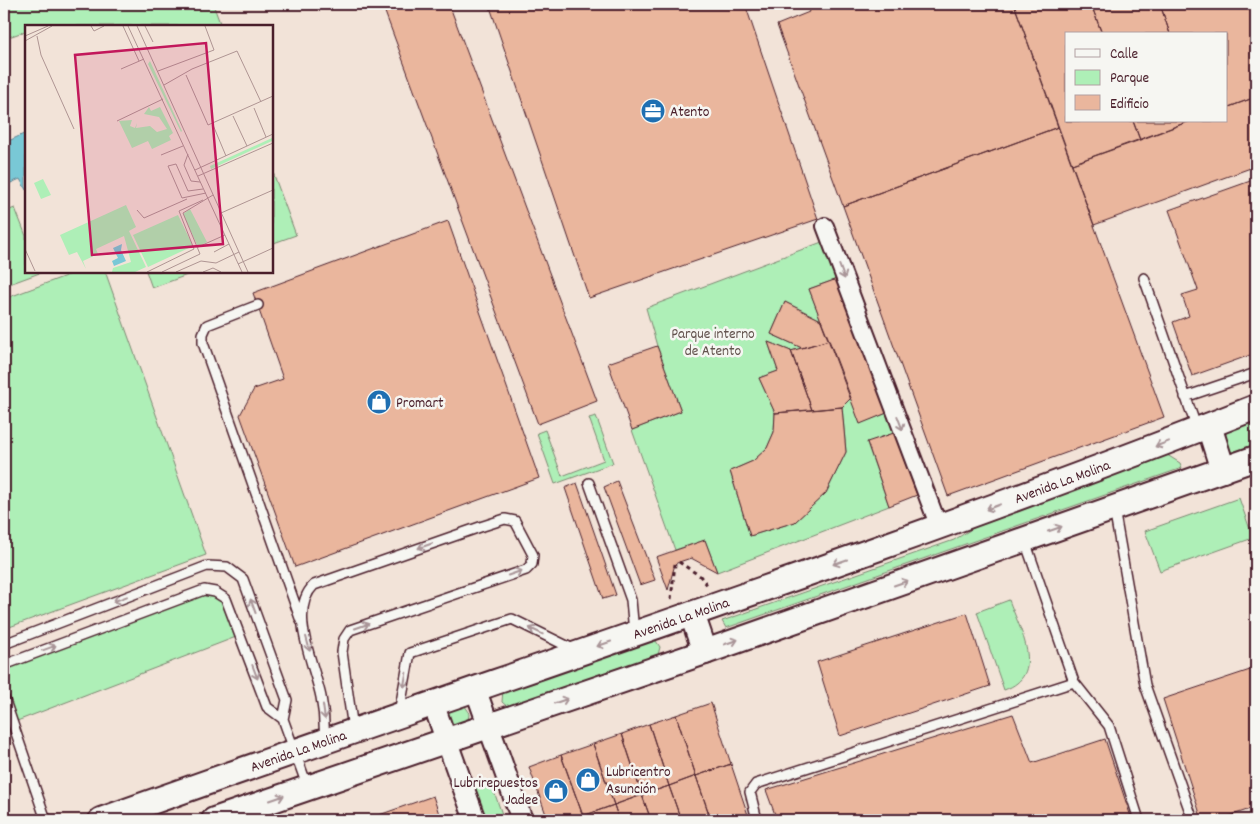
<svg xmlns="http://www.w3.org/2000/svg" width="1260" height="824" viewBox="0 0 1260 824" font-family="Dekko,sans-serif">
	<rect width="100%" height="100%" fill="#f2e3d8"/>
	<filter id="ink" filterUnits="userSpaceOnUse"><feTurbulence type="fractalNoise" baseFrequency=".02" numOctaves="2"/><feDisplacementMap in="SourceGraphic" scale="10" xChannelSelector="R" yChannelSelector="G"/><feConvolveMatrix kernelMatrix="1 2 1 2 8 2 1 2 1" color-interpolation-filters="sRGB"/></filter>
	<g filter="url(#ink)">
		<path fill="#aeefb7" stroke="#7c8771" d="M4,4H213L221,26H26V31L6,38Z
			M271,167L296,235L271,244Z
			M15,208L26,236V271H45L4,286V212Z
			M822,242L837,279L809,289L821,320L785,302L771,334L802,348L791,351L768,342L778,371L759,378L775,413L774,432L767,448L753,461L730,471L750,536L795,522L826,493L846,452L842,407L851,398L860,423L887,413L894,433L867,443L889,506L717,572L705,540L675,550L632,430L681,411L657,346L646,308Z
			M79,271H105L206,555L4,629V299Z
			M146,271H198L152,288Z
			M596,416L613,463L555,484L537,433L545,430L562,476L604,460L589,418Z
			M1256,417V448C1250,450 1241,455 1234,453C1223,449 1223,433 1231,426C1236,421 1249,419 1256,417Z
			M1164,453L1180,463L1182,468L726,628L722,621L954,540L1002,510Z
			M1239,498L1253,538L1160,571L1145,531Z
			M205,590L222,599L236,637L17,721L4,690V662Z
			M1009,600C1020,630 1047,675 1004,690L977,612Z
			M648,638L656,641L660,647L657,659L510,709L502,702L503,689Z
			M447 715a11 11 0 1 1 22 0a11 11 0 1 1-22 0Z
			M490,780L504,820H484L472,786Z"/>
		<path fill="#79c8d6" stroke="#668492" d="M26,133V190L20,179L4,186V143Z"/>
		<path fill="#eab69d" stroke="#4a1f2b" d="M382,4H449L597,401L538,424Z
			M489,4H745L818,219L589,298Z
			M806,4H1014L1058,127L843,206L777,25L809,12Z
			M1014,4H1091L1102,34H1066V121H1133L1140,140L1072,164Z
			M1091,4H1160L1170,34H1102Z
			M1160,4H1256V97L1226,108V34H1170Z
			M1256,97V166L1094,225L1072,164L1190,121H1226V108Z
			M1133,121H1190L1140,140Z
			M1058,127L1164,417L948,496L843,206Z
			M1256,179V353L1192,376L1173,322L1189,316L1182,295L1198,290L1169,210Z
			M448,221L539,478L295,567L240,415L254,389L283,379L253,293Z
			M837,279L887,413L860,424L809,289Z
			M785,302L821,320L829,340L802,348L771,334Z
			M829,340L851,398L842,407L812,410L791,351Z
			M768,342L791,351L812,410L775,413L759,378L778,371Z
			M657,346L681,411L632,430L608,363Z
			M842,407L846,452L826,493L795,522L750,536L730,471L753,461L767,448L774,432L775,413Z
			M894,433L917,495L889,506L867,442Z
			M617,481L655,580L640,585L604,487Z
			M577,483L616,595L603,599L565,488Z
			M705,540L717,572L691,558L679,562L675,564L668,590L656,557Z
			M967,613L990,686L840,736L817,662Z
			M1256,668V807L1218,820H1202L1163,699Z
			M711,703L731,764L696,776L676,715Z
			M1013,714L1032,763L1105,739L1132,820H777L766,790Z
			M676,715L696,776L669,786L649,724Z
			M649,724L669,786L642,795L622,734Z
			M622,734L642,795L614,805L593,744Z
			M593,744L614,805L583,816L561,755Z
			M561,755L583,816L570,820H548L529,767Z
			M731,764L748,815L734,820H711L696,776Z
			M696,776L711,820H681L669,786Z
			M669,786L681,820H651L642,795Z
			M642,795L651,820H619L614,805Z
			M433,796L441,820H365Z
			M614,805L619,820H584L583,816Z"/>
		<g fill="none" stroke-linecap="round" stroke-linejoin="round">
			<defs>
				<path id="service" d="M1144,278L1197,429
					M258,305L207,325L203,334V343L301,621
					M1185,397L1256,373
					M589,483L631,600L634,632
					M1114,509L1145,685L1193,820
					M1025,541L1074,682L1109,726L1139,820
					M4,644L207,566L227,567L243,579L287,700L283,719
					M4,665L204,590L215,592L226,599L267,707L283,719L308,788
					M4,698L46,820
					M399,713L410,653L512,619L575,650
					M324,740C325,725 324,712 321,697C315,666 287,611 314,585L480,527L505,519L515,521L533,555L532,564L526,570L350,630L344,639L342,652L353,729
					M757,820L750,792L756,784L1074,682"/>
				<path id="minor" d="M825,226L939,527"/>
				<path id="tertiary" d="M475,688L522,820
					M433,703L475,820"/>
				<g id="secondary">
					<path d="M1209,426L1223,470"/>
					<path d="M692,614L705,652"/>
					<path id="s1" d="M101,820C486,682 876,557 1256,407"/>
					<path d="M214,820L705,652L1256,458"/>
				</g>
			</defs>
			<use href="#service" stroke="#4a1f2b" stroke-width="12"/>
			<use href="#minor" stroke="#4a1f2b" stroke-width="20"/>
			<use href="#tertiary" stroke="#4a1f2b" stroke-width="24"/>
			<use href="#secondary" stroke="#4a1f2b" stroke-width="28"/>
			<path stroke="#4a1f2b" stroke-width="3" stroke-dasharray="4 4" stroke-linecap="butt" d="M679,562L700,576L708,586
				M671,599L675,564"/>
			<use href="#service" stroke="#f6f6f2" stroke-width="9"/>
			<use href="#minor" stroke="#f6f6f2" stroke-width="16"/>
			<use href="#tertiary" stroke="#f6f6f2" stroke-width="20"/>
			<use href="#secondary" stroke="#f6f6f2" stroke-width="24"/>
		</g>
		<defs><path id="oneway-shaft" d="M-6 0H5M1.5-3L5.5 0L1.5 3" fill="none" stroke-width="1.6" stroke-linecap="round" stroke-linejoin="round" transform="scale(1.25)"/></defs>
		<g stroke="#a99598">
			<use href="#oneway-shaft" transform="translate(842 272) rotate(69)"/>
			<use href="#oneway-shaft" transform="translate(900 423) rotate(69)"/>
			<use href="#oneway-shaft" transform="translate(1162 444) rotate(159)"/>
			<use href="#oneway-shaft" transform="translate(993 507) rotate(159)"/>
			<use href="#oneway-shaft" transform="translate(1055 529) rotate(-19)"/>
			<use href="#oneway-shaft" transform="translate(425 546) rotate(161)"/>
			<use href="#oneway-shaft" transform="translate(840 562) rotate(161)"/>
			<use href="#oneway-shaft" transform="translate(515 573) rotate(-19)"/>
			<use href="#oneway-shaft" transform="translate(901 583) rotate(-19)"/>
			<use href="#oneway-shaft" transform="translate(120 599) rotate(159)"/>
			<use href="#oneway-shaft" transform="translate(253 606) rotate(-110)"/>
			<use href="#oneway-shaft" transform="translate(362 626) rotate(-19)"/>
			<use href="#oneway-shaft" transform="translate(536 631) rotate(-154)"/>
			<use href="#oneway-shaft" transform="translate(731 642) rotate(-19)"/>
			<use href="#oneway-shaft" transform="translate(308 644) rotate(75)"/>
			<use href="#oneway-shaft" transform="translate(604 644) rotate(161)"/>
			<use href="#oneway-shaft" transform="translate(49 648) rotate(-20)"/>
			<use href="#oneway-shaft" transform="translate(255 672) rotate(69)"/>
			<use href="#oneway-shaft" transform="translate(405 680) rotate(100)"/>
			<use href="#oneway-shaft" transform="translate(561 701) rotate(-19)"/>
			<use href="#oneway-shaft" transform="translate(324 712) rotate(82)"/>
			<use href="#oneway-shaft" transform="translate(277 798) rotate(-19)"/>
		</g>
	</g>
	<defs>
		<symbol id="office-disc" viewBox="-11 -11 22 22"><circle r="9.5" fill="#1f6fb2" stroke="#f6f6f2"/><path d="M-6-3h4V-5.5h4V-3h4V5H-6ZM-1-4.5V-3h2v-1.5ZM-6 0V1H6V0Z" fill="#fff"/></symbol>
		<symbol id="shop-disc" viewBox="-11 -11 22 22"><circle r="9.5" fill="#1f6fb2" stroke="#f6f6f2"/><path d="M-5-2.5h2.3a2.7 3.5 0 0 1 5.4 0H5L5.5 6h-11ZM-1.5-2.5h3a1.5 2.3 0 0 0-3 0Z" fill="#fff"/></symbol>
	</defs>
	<g fill-rule="evenodd">
		<use href="#office-disc" x="639" y="97" width="28" height="28"/>
		<use href="#shop-disc" x="365" y="388" width="28" height="28"/>
		<use href="#shop-disc" x="574" y="766" width="28" height="28"/>
		<use href="#shop-disc" x="542" y="777" width="28" height="28"/>
	</g>
	<g text-anchor="middle" stroke-width="5" stroke-linejoin="round" paint-order="stroke">
		<g font-size="15" fill="#4a1f2b" stroke="#f6f6f2" text-anchor="start">
			<text x="670" y="116">Atento</text>
			<text x="396" y="407">Promart</text>
			<text x="606" y="776">Lubricentro<tspan x="606" dy="17">Asunción</tspan></text>
			<text x="538" y="787" text-anchor="end">Lubrirepuestos<tspan x="538" dy="17">Jadee</tspan></text>
		</g>
		<g font-size="15" fill="#63534e" stroke="#f6f6f2">
			<text x="713" y="338">Parque interno<tspan x="713" dy="17">de Atento</tspan></text>
		</g>
		<g font-size="15" fill="#4a1f2b" stroke="#f6f6f2">
			<text dy="5" stroke="none"><textPath href="#s1" startOffset="1019">Avenida La Molina</textPath></text>
			<text dy="5" stroke="none"><textPath href="#s1" startOffset="614">Avenida La Molina</textPath></text>
			<text dy="5" stroke="none"><textPath href="#s1" startOffset="209">Avenida La Molina</textPath></text>
		</g>
	</g>
	<g transform="translate(25 25)">
		<rect width="248" height="248" fill="#f2e3d8"/>
		<path d="M125,36L157,106L156,107L123,39ZM124,82L126,86L135,82L148,108L144,111L146,115L127,124L123,116L107,123L94,96L107,95L105,101L110,103L112,98L111,103L125,101L132,107L142,104L134,92L119,89ZM247,113V116L186,144L185,141ZM18,154L26,170L16,174L9,158ZM101,180L111,202L104,206L121,242L110,247H87L88,243L106,237L99,211L71,224L73,229L58,236L61,244L52,227L44,230L35,210ZM165,184L182,217L173,222L158,189ZM153,190L168,221L123,242L108,210Z" fill="#aeefb7"/>
		<path d="M97,219L96,225L101,236L89,241L87,236L93,233L88,223Z" fill="#79c8d6"/>
		<path fill="none" stroke="#af9593" stroke-width="1" d="M66,1L69,6L79,1M98,1L114,36M103,1L217,247M112,1L223,247M120,1L128,17M0,11L23,1M12,11L16,30L49,104M0,16L27,1M96,44L119,34M133,46L189,25L180,1M161,50L183,100L248,71M139,60L167,44L212,26L236,77M229,83L241,112M208,91L222,121M92,96L138,74M188,100L201,131M163,129L159,140L166,156L175,157M136,130L158,121M170,145L248,109M173,151L248,118M178,164L163,166L151,139L143,141L157,173L181,168M112,185L119,193L162,174M196,188L248,165M173,222L200,210M0,224L10,246M189,227L204,219M213,239L248,223M122,247L169,224L154,186L178,175M137,247L175,229L158,188L188,170M151,247L176,236L191,238L214,227M178,247L188,243L196,247"/>
		<path fill="#c2185b" fill-opacity="0.15" stroke="#c2185b" stroke-width="2.5" d="M181,18L198,219L67,230L50,30Z"/>
		<rect width="248" height="248" fill="none" stroke="#4a1f2b" stroke-width="2.5"/>
	</g>
	<rect width="1260" height="824" fill="none" stroke="#f6f6f2" stroke-width="20"/>
	<rect x="10" y="10" width="1240" height="804" fill="none" stroke="#4a1f2b" stroke-width="2" filter="url(#ink)"/>
	<rect x="1065" y="32" width="162" height="90" fill="#f6f6f2" stroke="#b1a0a2"/>
	<rect x="1075" y="49" width="25" height="8" fill="#f6f6f2" stroke="#b1a0a2"/>
	<text x="1110" y="58" font-size="15" fill="#4a1f2b">Calle</text>
	<rect x="1075" y="70" width="25" height="15" fill="#aeefb7" stroke="#b1a0a2"/>
	<text x="1110" y="82" font-size="15" fill="#4a1f2b">Parque</text>
	<rect x="1075" y="95" width="25" height="15" fill="#eab69d" stroke="#b1a0a2"/>
	<text x="1110" y="108" font-size="15" fill="#4a1f2b">Edificio</text>
</svg>
